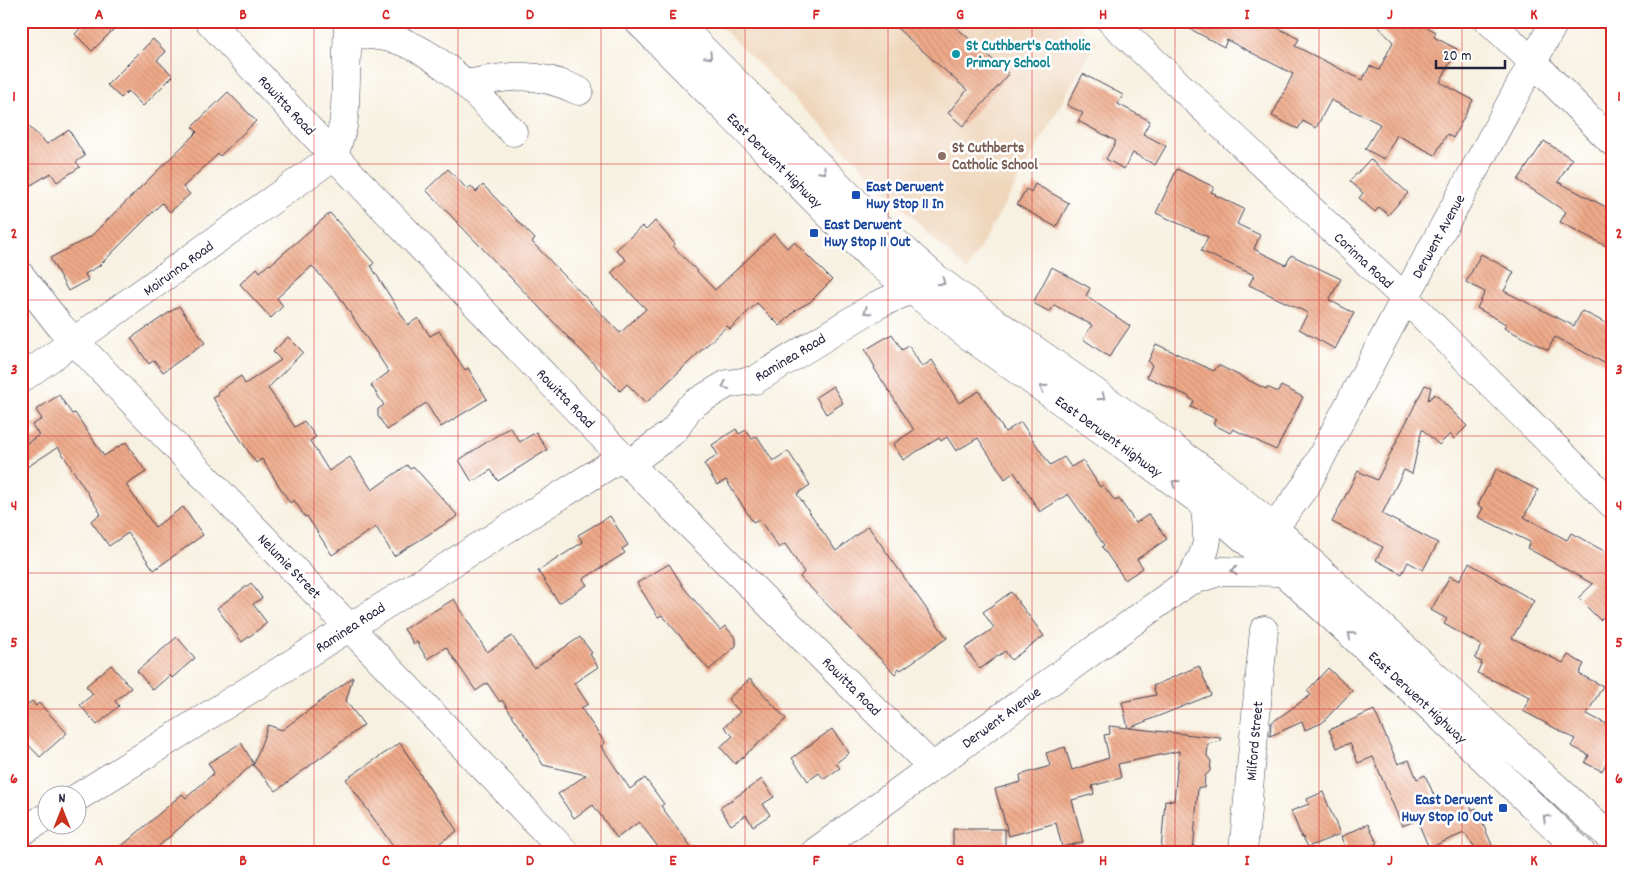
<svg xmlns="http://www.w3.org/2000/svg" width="1633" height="873" viewBox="0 0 1633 873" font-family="Dekko,sans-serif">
	<defs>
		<pattern id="building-back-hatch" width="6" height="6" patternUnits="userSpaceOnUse" patternTransform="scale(1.25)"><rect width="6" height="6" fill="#eea988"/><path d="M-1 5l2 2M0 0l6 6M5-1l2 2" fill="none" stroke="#cc9176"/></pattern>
	</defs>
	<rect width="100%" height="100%" fill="#fff"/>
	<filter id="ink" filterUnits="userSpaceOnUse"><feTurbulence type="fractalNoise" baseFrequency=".02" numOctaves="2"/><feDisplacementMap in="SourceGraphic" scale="10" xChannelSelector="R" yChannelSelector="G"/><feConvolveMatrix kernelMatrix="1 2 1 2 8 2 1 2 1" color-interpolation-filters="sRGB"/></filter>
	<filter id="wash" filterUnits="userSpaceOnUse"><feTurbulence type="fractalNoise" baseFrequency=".0096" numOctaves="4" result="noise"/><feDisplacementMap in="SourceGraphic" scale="20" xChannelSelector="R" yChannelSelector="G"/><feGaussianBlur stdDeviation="1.12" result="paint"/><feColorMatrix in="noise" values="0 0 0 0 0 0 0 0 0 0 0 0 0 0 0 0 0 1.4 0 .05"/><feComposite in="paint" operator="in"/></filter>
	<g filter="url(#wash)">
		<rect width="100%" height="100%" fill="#f7f1e1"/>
		<path fill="#efd6bb" d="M715,21H1075L1096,42L967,271Z"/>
		<g id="blocks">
			<path fill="url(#building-back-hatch)" d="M87,21H122L92,51L75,34Z
				M889,21H949L1009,74L963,126L948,113L967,90Z
				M1175,21H1265L1299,39L1295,46L1362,80L1370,66L1379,70L1393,42L1373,21H1416L1436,32L1434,37L1457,49L1440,82L1473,100L1453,138L1447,134L1435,155L1397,135L1384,159L1365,149L1380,124L1331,100L1316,128L1303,121L1298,129L1272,116L1293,74L1227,40L1224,47Z
				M153,39L166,52L157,60L173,76L143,106L128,91L121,98L107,85Z
				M1083,74L1123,95L1118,104L1150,121L1143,134L1166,146L1155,165L1133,153L1124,169L1106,159L1116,141L1078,121L1083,113L1067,105Z
				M228,92L256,121L220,156L218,154L183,187L190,194L170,212L162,203L99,266L85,274L88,280L68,291L50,258L90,237L197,132L192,127Z
				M21,119L47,144L69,130L85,156L76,162L80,167L57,182L51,173L31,185L21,170Z
				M1544,141L1572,159L1558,182L1612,210V249L1560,222L1566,212L1518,180Z
				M1370,159L1408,193L1388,215L1379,207L1375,212L1359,198L1363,193L1350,181Z
				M448,169L468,190L471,186L476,192L483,185L535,239L532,242L620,333L646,309L611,273L626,260L616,250L642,226L646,230L655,221L675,244L673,246L715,290L774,234L787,248L794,242L832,280L810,302L797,309L780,326L757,303L730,329L727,326L646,403L627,384L620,391L426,190Z
				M1177,169L1214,187L1211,192L1216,194L1215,195L1244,209L1237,224L1260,235L1254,249L1286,265L1291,255L1341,279L1329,300L1354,313L1335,349L1299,329L1308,313L1249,285L1254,275L1201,251L1208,237L1156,213Z
				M1035,184L1069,203L1056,227L1017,205L1026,189L1031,192Z
				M330,213L374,263L371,266L408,325L418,318L430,336L439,331L465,370L468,368L487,399L441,427L426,403L387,430L378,416V409L384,405L371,385L389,372L339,296L312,266L277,298L283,306L271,318L240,284L257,268L260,272L269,264L270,265Z
				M1481,254L1514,272L1504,291L1574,326L1582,311L1612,326V367L1555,337L1548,350L1504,328L1506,324L1477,308L1485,292L1466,282Z
				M1052,267L1090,288L1086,296L1130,326L1109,357L1083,339L1092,325L1054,305L1050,312L1033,303Z
				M179,306L205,343L163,372L154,360L149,364L131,338Z
				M892,334L902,350L909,346L922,367L932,360L959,403L979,391L1005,432L1021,422L1050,465L1064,457L1071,467L1083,460L1100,487L1103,485L1115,501L1119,499L1136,523L1149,514L1167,539L1137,559L1143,568L1125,580L1102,547L1104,545L1068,494L1040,512L1014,472L1005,479L978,438L956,451L947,437L941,441L939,438L903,460L893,444L914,430L874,368L875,367L865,350Z
				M288,337L303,352L268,388L295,427L304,421L316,437L310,441L329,471L350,457L372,490L407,465L410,469L414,467L458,516L394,556L376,527L332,555L307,516L305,517L294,500L290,503L262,459L256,463L213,398L219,395L217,392L241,376L245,384L281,360L273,352Z
				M1156,344L1214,371L1218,365L1266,389L1267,387L1278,392L1281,386L1303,397L1276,450L1233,429L1230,433L1213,424L1216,419L1191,407L1194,401L1189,398L1190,397L1147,377L1152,365L1148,362Z
				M1425,385L1431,387L1428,400L1435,394L1467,426L1454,439L1450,434L1439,445L1422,429L1412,474L1404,470L1382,514L1438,543L1423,570L1408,562L1402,574L1376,560L1383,547L1332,522L1358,471L1377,480Z
				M833,386L843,403L826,414L816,397Z
				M59,395L72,414L75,413L104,456L126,442L146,472L126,485L155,527L183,507L203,535L154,570L128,533L109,546L91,521L101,514L58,447L21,471V447L39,435L32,425L42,419L36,410Z
				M510,427L520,442L536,432L547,450L498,481L491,470L472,482L459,460Z
				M736,429L739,434L746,430L752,439L757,436L773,461L788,451L810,485L797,494L836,551L868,526L947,638L901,670L899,668L895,674L800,577L804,572L785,544L779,548L759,519L753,522L726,480L717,485L704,464L718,455L712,445Z
				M1496,469L1538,490L1524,517L1567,540L1571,533L1606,552L1612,558V609L1600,620L1578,598L1593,584L1527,548L1530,542L1478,517L1483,508L1478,505Z
				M610,516L628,545L622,549L625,553L583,579L587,585L559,603L538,571L583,542L578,535Z
				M1469,563L1534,601L1512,638L1563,663L1568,655L1584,664L1579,674L1603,686L1587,714L1612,727V752L1602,771L1585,763L1589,755L1571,746L1575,739L1523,711L1530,697L1477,673L1482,662L1475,659L1481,645L1444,624L1447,619L1431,610L1450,576L1459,581Z
				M669,564L684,588L720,630L725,626L736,639V646L709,670L662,615L658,617L637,583Z
				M251,583L262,598L253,604L267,623L242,642L217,608Z
				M1011,592L1044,636L1011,660L1005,651L980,669L965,648L994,628L983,612Z
				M454,599L487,652L512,636L534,668L580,637L592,653L590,654L598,667L574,683L588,704L581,708L605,743L601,746L630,789L645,778L664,804L661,806L695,852H662L639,822L617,838L593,805L574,818L558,794L586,775L543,765L530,742L502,700L500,702L487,683L476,691L446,647L427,659L417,642L414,644L404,629Z
				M177,637L195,658L172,678L170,675L153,690L137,671Z
				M111,665L131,688L115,701L119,706L97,725L80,705L93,694L86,686Z
				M1199,666L1211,695L1129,728L1221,738V741L1208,744L1207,756L1211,761L1210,771L1205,776L1204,788L1198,787L1193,852H1161L1165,800L1174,801L1179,751L1118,764L1121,778L1092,786L1094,794L1072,800L1083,842L1062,847L1056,823L1009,836L995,789L1021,782L1020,775L1050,766L1046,753L1065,747L1072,770L1109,758L1104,735L1110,734L1109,726L1128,728L1122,702L1156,695L1153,686Z
				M1328,668L1352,691L1322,723L1305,730L1302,722L1270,736L1271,723L1311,695L1307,691Z
				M353,677L346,701L364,725L276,791L253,765V764L152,852H115L182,794L186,798L214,773L208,763L241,743L254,764L268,725L282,730Z
				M750,679L786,719L735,764L720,747L733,736L724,727L740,712L728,699Z
				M32,701L36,706L39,703L67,733L40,757L21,737V711Z
				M1374,710L1398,764L1409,760L1417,779L1425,775L1437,802L1446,799L1448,805L1467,797L1472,810L1476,808L1495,852H1479L1464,833L1429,848L1417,820L1402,826L1373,757L1358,763L1350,743L1337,748L1329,730Z
				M832,729L849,753L836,763L840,768L824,779L819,773L808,781L792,758Z
				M400,743L457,831L427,852H397L346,779Z
				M762,779L774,797L763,804L770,815L753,826L746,815L731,825L720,808Z
				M1323,792L1340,834L1308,847L1303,837L1302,838L1291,811L1309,804L1307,799Z
				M1368,824L1377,843L1358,852H1347L1341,837Z
				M953,829H1005V852H953Z"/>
		</g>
	</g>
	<g filter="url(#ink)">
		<use href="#blocks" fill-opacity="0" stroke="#424154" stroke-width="1"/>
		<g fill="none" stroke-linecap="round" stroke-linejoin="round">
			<defs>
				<path id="minor" d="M209,21L334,156L629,464L932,767
					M1111,21L1405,298L1612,504
					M1489,21L1533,62L1612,142
					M348,33C364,35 381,35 397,40C443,55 480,98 513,132
					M467,84C511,75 537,71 579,91
					M21,276L60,326L565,852
					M21,379L334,156L343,126L345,108L348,21
					M629,464L671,433L676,428L688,409L695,403L727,384L755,380L877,305L911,290
					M1274,528L1307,484L1405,298L1555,21
					M1188,582C1209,549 1210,542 1204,504
					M78,797L622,457
					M21,832L48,816
					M815,852L1188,582L1222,571L1282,572
					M1243,852L1264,630"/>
				<path id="major" d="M638,21L871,257L969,336L1120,443L1204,504L1293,581L1428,705L1581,852
					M675,21L892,239L936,278L988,317L1143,426L1212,476L1274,528L1612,839"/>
			</defs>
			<use href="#minor" stroke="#424154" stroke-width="29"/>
			<use href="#major" stroke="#424154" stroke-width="29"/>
			<use href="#minor" stroke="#fff" stroke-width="28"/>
			<use href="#major" stroke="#fff" stroke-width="28"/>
		</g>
		<defs><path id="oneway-chevron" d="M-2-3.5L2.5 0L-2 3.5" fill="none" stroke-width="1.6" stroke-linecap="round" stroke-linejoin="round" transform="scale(1.25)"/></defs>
		<g stroke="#9c9ca7">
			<use href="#oneway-chevron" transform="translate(709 56) rotate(45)"/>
			<use href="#oneway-chevron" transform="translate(823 171) rotate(45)"/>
			<use href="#oneway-chevron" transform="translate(942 282) rotate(38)"/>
			<use href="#oneway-chevron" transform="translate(867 311) rotate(148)"/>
			<use href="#oneway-chevron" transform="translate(725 386) rotate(156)"/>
			<use href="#oneway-chevron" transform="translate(1043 388) rotate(-145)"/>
			<use href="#oneway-chevron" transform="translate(1102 397) rotate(35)"/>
			<use href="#oneway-chevron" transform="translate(1175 483) rotate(-144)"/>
			<use href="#oneway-chevron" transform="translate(1234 571) rotate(178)"/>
			<use href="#oneway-chevron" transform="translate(1351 635) rotate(-138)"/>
			<use href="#oneway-chevron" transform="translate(1546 818) rotate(-136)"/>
		</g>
	</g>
	<path fill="none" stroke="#d62828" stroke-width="1" stroke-opacity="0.55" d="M171,21V852M314,21V852M458,21V852M601,21V852M745,21V852M888,21V852M1032,21V852M1175,21V852M1319,21V852M1462,21V852M21,164H1612M21,300H1612M21,436H1612M21,573H1612M21,709H1612"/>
	<circle fill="#0f9aa8" stroke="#fff" stroke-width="2" cx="956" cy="54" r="5"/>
	<circle fill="#8d6e63" stroke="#fff" stroke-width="2" cx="942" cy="156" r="5"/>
	<g fill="#1a4fb4" stroke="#fff" stroke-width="2">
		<rect x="851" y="190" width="10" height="10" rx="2.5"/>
		<rect x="809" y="228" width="10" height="10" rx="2.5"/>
		<rect x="1498" y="803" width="10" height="10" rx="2.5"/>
	</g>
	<g text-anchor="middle" stroke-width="5" stroke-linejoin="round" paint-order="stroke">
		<g font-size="15" font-weight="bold" fill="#0d838f" stroke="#fff" text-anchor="start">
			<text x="966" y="50">St Cuthbert's Catholic<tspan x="966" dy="17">Primary School</tspan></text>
		</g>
		<g font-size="15" fill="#22223b" stroke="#fff">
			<text transform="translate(287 105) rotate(47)" y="5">Rowitta Road</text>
			<text transform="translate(775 160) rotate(45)" y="5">East Derwent Highway</text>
			<text transform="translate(1438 236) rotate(-61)" y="5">Derwent Avenue</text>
			<text transform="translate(1364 260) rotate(43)" y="5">Corinna Road</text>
			<text transform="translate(178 268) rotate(-36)" y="5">Moirunna Road</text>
			<text transform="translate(790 357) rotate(-31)" y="5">Raminea Road</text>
			<text transform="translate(566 398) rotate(46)" y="5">Rowitta Road</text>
			<text transform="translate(1109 436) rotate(36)" y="5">East Derwent Highway</text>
			<text transform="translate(290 566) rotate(46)" y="5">Nelumie Street</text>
			<text transform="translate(350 627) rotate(-33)" y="5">Raminea Road</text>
			<text transform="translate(852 686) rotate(45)" y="5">Rowitta Road</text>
			<text transform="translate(1418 697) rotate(43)" y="5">East Derwent Highway</text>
			<text transform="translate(1001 717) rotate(-36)" y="5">Derwent Avenue</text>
			<text transform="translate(1254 741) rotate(-85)" y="5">Milford Street</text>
		</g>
		<g font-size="15" font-weight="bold" fill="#785e54" stroke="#fff" text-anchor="start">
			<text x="952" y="152">St Cuthberts<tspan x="952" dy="17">Catholic School</tspan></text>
		</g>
		<g font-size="15" font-weight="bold" fill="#164399" stroke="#fff" text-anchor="start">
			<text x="866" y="191">East Derwent<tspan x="866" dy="17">Hwy Stop 11 In</tspan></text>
			<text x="824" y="229">East Derwent<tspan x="824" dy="17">Hwy Stop 11 Out</tspan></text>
			<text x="1493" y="804" text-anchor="end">East Derwent<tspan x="1493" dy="17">Hwy Stop 10 Out</tspan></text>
		</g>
	</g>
	<rect width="1633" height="873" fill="none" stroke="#fff" stroke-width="55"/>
	<g transform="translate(62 810)"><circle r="24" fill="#ffffff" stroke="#a7a7b1"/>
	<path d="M0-4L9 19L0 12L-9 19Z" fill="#c8321e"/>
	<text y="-8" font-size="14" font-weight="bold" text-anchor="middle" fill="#22223b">N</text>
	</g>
	<path d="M1436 60v8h69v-8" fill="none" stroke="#22223b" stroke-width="2.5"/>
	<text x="1443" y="60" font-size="15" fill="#22223b" stroke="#ffffff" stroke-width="4" paint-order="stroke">20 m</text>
	<rect x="28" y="28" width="1578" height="818" fill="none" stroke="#d62828" stroke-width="2"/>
	<g font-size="16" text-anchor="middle" font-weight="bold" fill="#d62828">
		<text x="99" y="19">A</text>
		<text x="243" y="19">B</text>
		<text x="386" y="19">C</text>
		<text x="530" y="19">D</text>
		<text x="673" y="19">E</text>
		<text x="816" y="19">F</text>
		<text x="960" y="19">G</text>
		<text x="1103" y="19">H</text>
		<text x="1247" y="19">I</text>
		<text x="1390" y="19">J</text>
		<text x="1534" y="19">K</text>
		<text x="14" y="101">1</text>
		<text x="1619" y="101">1</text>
		<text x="14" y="238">2</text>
		<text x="1619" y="238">2</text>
		<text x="14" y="374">3</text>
		<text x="1619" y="374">3</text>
		<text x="14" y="510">4</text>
		<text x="1619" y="510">4</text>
		<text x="14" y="647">5</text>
		<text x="1619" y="647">5</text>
		<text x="14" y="783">6</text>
		<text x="1619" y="783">6</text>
		<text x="99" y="865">A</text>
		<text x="243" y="865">B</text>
		<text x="386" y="865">C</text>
		<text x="530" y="865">D</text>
		<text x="673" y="865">E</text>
		<text x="816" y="865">F</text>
		<text x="960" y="865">G</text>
		<text x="1103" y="865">H</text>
		<text x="1247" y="865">I</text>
		<text x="1390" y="865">J</text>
		<text x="1534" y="865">K</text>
	</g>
</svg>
